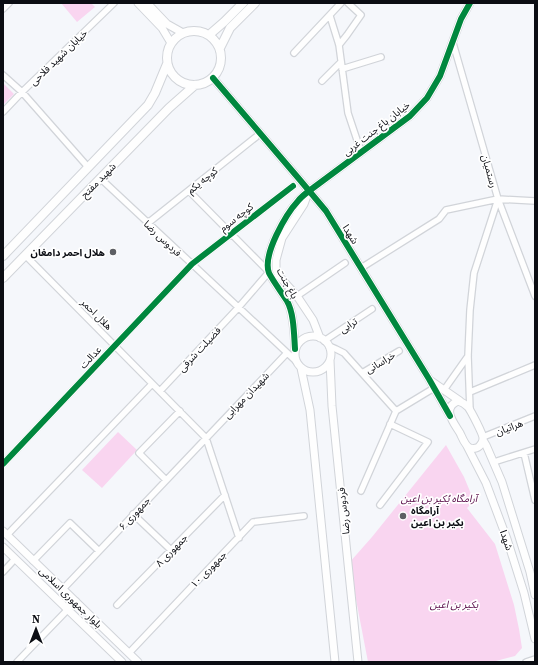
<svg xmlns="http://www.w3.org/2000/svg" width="538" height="665" viewBox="0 0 538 665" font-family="'Source Serif 4','Noto Sans Arabic',serif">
	<rect width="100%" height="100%" fill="#f5f7fb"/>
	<path fill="#f9d5f0" d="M61,3H91L95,7L77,22Z
		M3,83L14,94L3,105Z
		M118,432L137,450L102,488L82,470Z
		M446,445L464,477L474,501L467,508L495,544L514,605L519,629L522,648L515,656L492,662H368L349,563L372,537Z"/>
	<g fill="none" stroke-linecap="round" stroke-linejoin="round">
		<defs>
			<path id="minor" d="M3,9L9,3
				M330,16L339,45L348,113L361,152
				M453,43L498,199L535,296
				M339,45L347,35L361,15L348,3
				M294,53L341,3
				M342,69L381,57
				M3,75L22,92L88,167
				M322,81L341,62
				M3,112L22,92L114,3
				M100,178L297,362
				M148,223L256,137
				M25,255L206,438L239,538
				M361,268L439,219L446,210L498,199L535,201
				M297,296L345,263
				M324,341L372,309
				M329,346L336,349L344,353L396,411
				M362,373L399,351
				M444,390L468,356
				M160,391L238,308L269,272L189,191
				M470,392L535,365
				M470,410L468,356L470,310L474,273L498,199
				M483,437L535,416
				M524,453L535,500
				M494,462L535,449
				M3,464L192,264L293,186
				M166,480L139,453L180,411
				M361,491L396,411L434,388
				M380,505L428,442L390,424
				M133,514L171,550
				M7,535L152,384
				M33,561L70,523L99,551
				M3,572L15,559
				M63,589L287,353
				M117,605L225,495
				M129,653L253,522L304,516
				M17,662L76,601
				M526,662L535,659"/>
			<path id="tertiary" d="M138,3L162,28L171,43
				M147,3L167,24L183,33
				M213,78L300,180L326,211L429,379L450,416
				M308,193L304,204L282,238L276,260V269L279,276L297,296L313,320L320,338
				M295 354a18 18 0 1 1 36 0a18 18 0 1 1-36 0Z
				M295,349C294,335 294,313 287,301C282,293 273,281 269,273C262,255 286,214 298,201C301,197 305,194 309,191L410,116L427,98L440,76L461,19L470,3
				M330,360L332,406L358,662
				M301,368L310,410L335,662
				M431,381L460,401
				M458,401C462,402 465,404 468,407C471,411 483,434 483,438C483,440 483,442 481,444C479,448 474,449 470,448C465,446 462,437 460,433C454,423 441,408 458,401Z
				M483,440L486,445L502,482L530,572L535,595
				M467,446L486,483L507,539L524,593L535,639
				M3,531L138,662
				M3,547L122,662"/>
			<path id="secondary" d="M167 58a27 27 0 1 1 54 0a27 27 0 1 1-54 0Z
				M209,35L224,22L243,3
				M220,48L230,28L255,3
				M3,256L148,105L155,93L167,64
				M3,278L169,108L195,85"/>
		</defs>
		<use href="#minor" stroke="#d1d4d9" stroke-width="8"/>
		<use href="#tertiary" stroke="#d1d4d9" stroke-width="9"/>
		<use href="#secondary" stroke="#d1d4d9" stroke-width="10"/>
		<use href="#minor" stroke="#fefefe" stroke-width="5.5"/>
		<use href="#tertiary" stroke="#fefefe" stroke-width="7"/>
		<use href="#secondary" stroke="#fefefe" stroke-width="8"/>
		<defs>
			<path id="cycleway" d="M213,78L300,180L326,211L429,379L450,416
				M295,349C294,335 294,313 287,301C282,293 273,281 269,273C262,255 286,214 298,201C301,197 305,194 309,191L410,116L427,98L440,76L461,19L470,3
				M3,464L192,264L293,186"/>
		</defs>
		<use href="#cycleway" stroke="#fff" stroke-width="8"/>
		<use href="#cycleway" stroke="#00873e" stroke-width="6"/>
	</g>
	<g fill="#5d5f64" stroke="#fff" stroke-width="1.5">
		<circle cx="113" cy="252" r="4"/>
		<circle cx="403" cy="516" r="4"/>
	</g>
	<g text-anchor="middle" stroke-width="3.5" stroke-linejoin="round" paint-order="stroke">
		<g font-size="10" fill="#0b0d13" stroke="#fff">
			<text transform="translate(58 57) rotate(-44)" y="4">خیابان شهید فلاحی</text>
			<text transform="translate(376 128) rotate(-38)" y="4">خیابان باغ جنت غربی</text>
			<text transform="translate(490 171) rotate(74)" y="4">رستمیان</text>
			<text transform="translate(98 180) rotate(-45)" y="4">شهید مفتح</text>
			<text transform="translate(202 180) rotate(-39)" y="4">کوچه یکم</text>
			<text transform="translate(236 217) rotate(-38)" y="4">کوچه سوم</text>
			<text transform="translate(351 234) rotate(58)" y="4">شهدا</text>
			<text transform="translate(163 238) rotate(43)" y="4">فردوس رضا</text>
			<text transform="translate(288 283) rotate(61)" y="4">باغ جنت</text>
			<text transform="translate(97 314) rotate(45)" y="4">هلال احمر</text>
			<text transform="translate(348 325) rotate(-33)" y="4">ترابی</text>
			<text transform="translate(199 349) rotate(-47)" y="4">فضیلت شرقی</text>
			<text transform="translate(90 357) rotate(-47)" y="4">عدالت</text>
			<text transform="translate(380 362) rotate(-31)" y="4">خراسانی</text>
			<text transform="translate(246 395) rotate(-46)" y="4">شهیدان مهرابی</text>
			<text transform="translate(509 427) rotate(-21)" y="4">هراتیان</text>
			<text transform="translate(343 511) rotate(-96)" y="4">فردوس رضا</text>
			<text transform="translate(134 513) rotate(-47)" y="4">جمهوری ۶</text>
			<text transform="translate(507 540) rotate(71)" y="4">شهدا</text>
			<text transform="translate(171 550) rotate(-46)" y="4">جمهوری ۸</text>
			<text transform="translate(208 569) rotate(-46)" y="4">جمهوری ۱۰</text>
			<text transform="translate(71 597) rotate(44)" y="4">بلوار جمهوری اسلامی</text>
		</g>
		<g font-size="10" font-weight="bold" fill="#0b0d13" stroke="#fff" text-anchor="end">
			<text x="105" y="256">هلال احمر دامغان</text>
			<text x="411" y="514" text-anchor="start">آرامگاه<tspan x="411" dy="12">بکیر بن اعین</tspan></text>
		</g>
		<g font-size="10" font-style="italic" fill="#530443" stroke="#fff">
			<text x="439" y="502">آرامگاه بُکیر بن اعین</text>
			<text x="454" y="608">بکیر بن اعین</text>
		</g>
	</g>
	<rect width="538" height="665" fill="none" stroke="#0b0d13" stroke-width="8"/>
	<g transform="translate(36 629)" stroke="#ffffff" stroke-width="3" paint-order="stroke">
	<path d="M0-3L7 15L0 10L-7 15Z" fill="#0b0d13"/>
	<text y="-6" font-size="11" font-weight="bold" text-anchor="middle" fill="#0b0d13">N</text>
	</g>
</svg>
